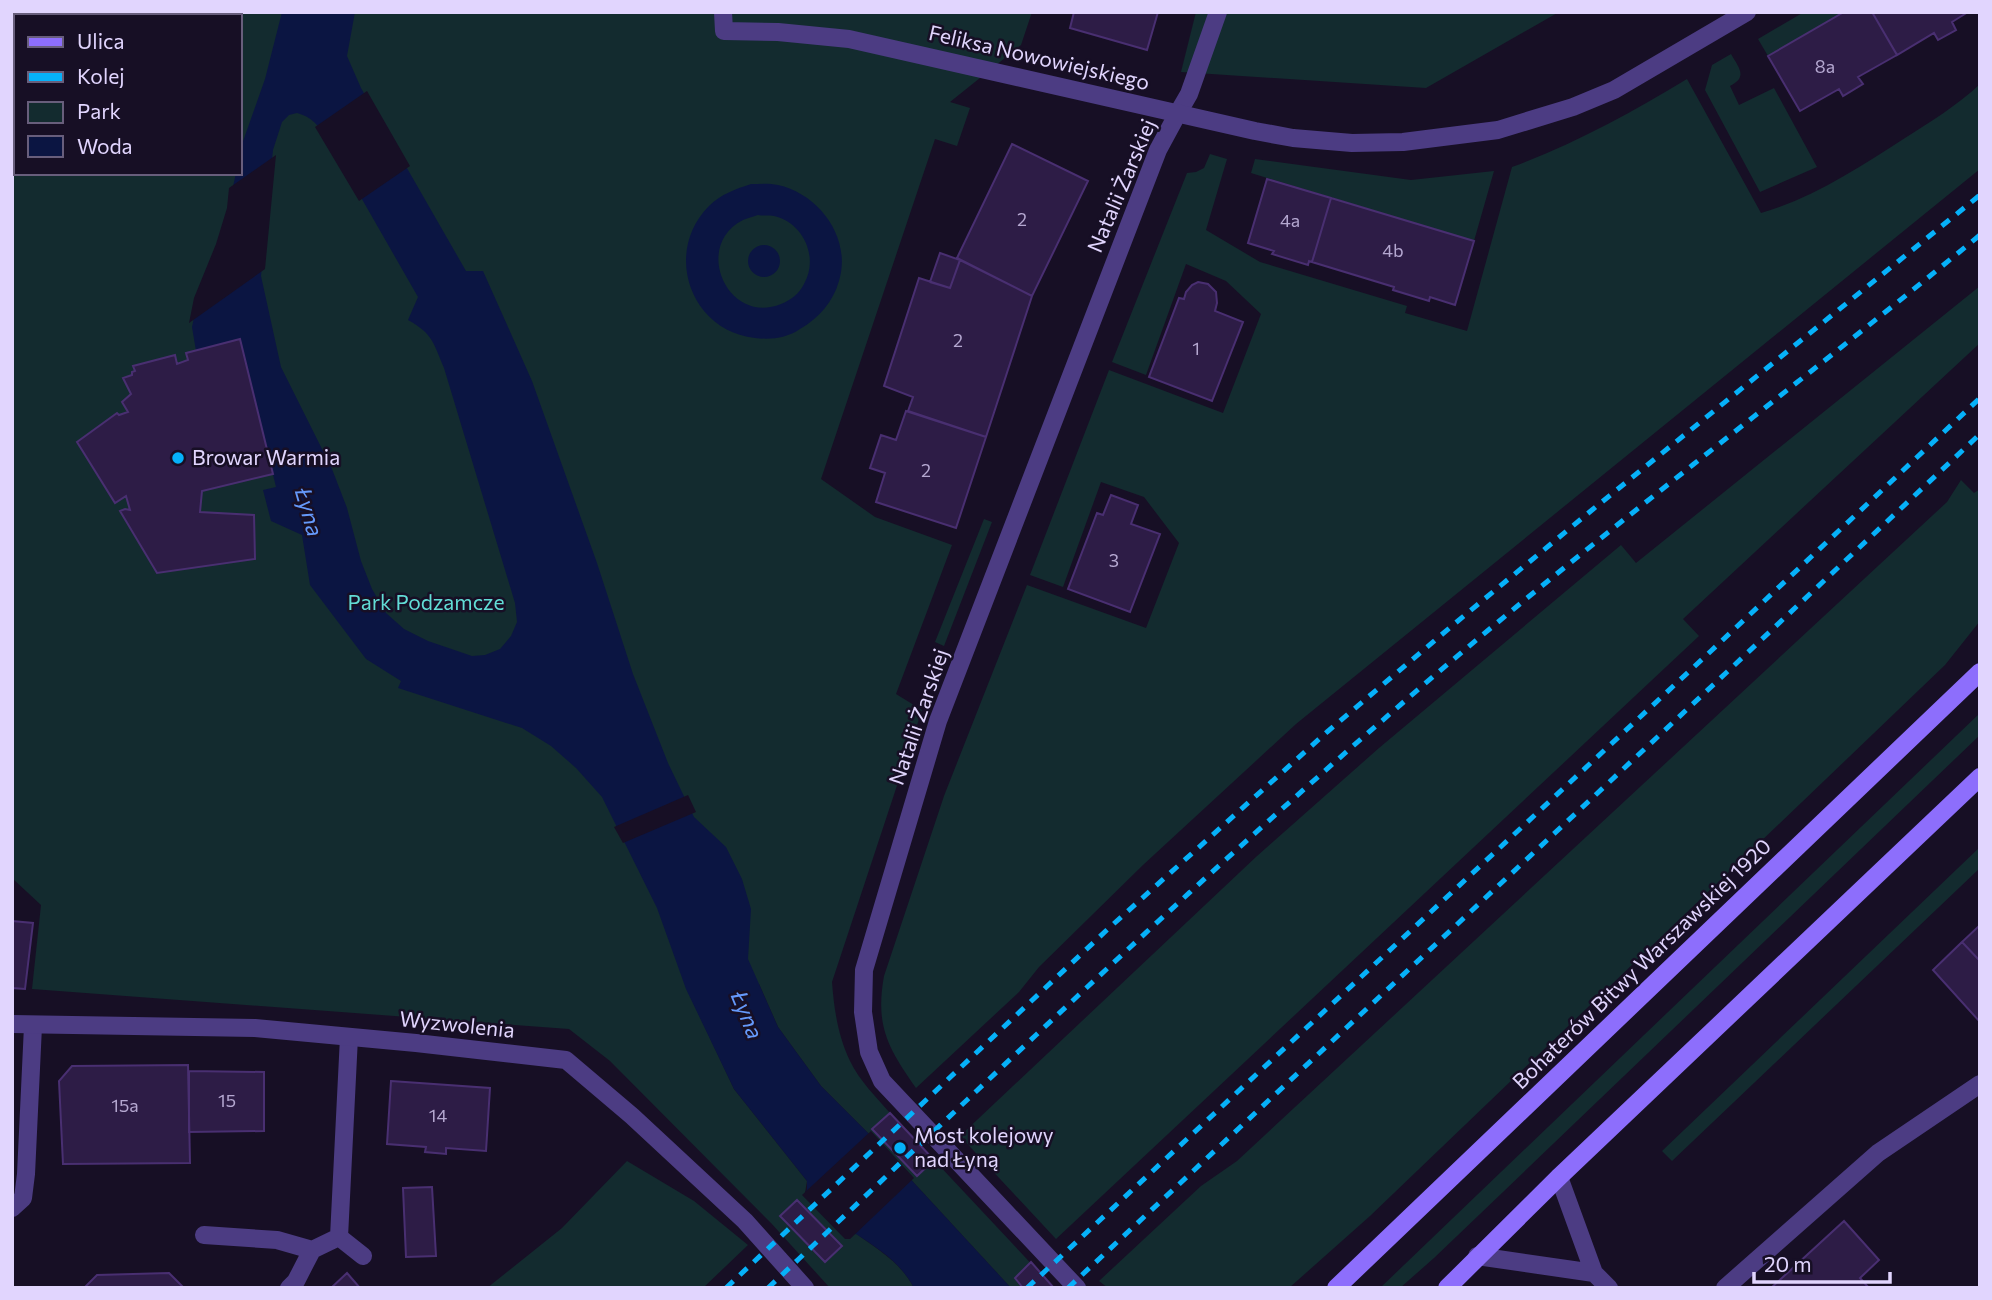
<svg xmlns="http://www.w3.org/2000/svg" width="1992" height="1300" viewBox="0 0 1992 1300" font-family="Commissioner,sans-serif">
	<rect width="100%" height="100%" fill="#170f25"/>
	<path fill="#132b2f" d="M12,12H104L116,16H16V173H240V16H188L189,12H1032L1021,45L950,102L970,108L957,146L935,139L821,479L875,517L952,545L896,694L922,710L832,982C834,1009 838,1036 850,1061C859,1080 876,1097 890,1113L1054,1288H1011L867,1132L821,1086L778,1027L759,984L692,1000L734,1089L807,1181L805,1193C822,1207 839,1222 858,1235C880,1251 901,1263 914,1288H830L771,1223L610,1061L569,1029L32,989L41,905L12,878Z
		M1196,12H1559L1426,88L1181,72Z
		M1804,12H1844L1768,56L1758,39Z
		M1731,54C1739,68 1748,77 1730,86L1739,105L1774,88L1817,167L1760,192L1705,90L1712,65Z
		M1687,79L1761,213C1813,198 1860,167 1905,138C1930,122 1958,105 1980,84V169L1296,724L1143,865L1039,967L1019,992L916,1088C888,1048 875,1026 884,976L944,796L1027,585L1146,628L1179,543L1144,497L1101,482L1063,587L1030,575L1109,370L1223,413L1261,314L1226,281L1186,264L1146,375L1112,362L1187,173L1196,172L1204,168L1210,154L1227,159L1206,230L1260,262L1407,306L1405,313L1467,331L1512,167C1574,144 1631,113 1687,79Z
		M1255,159L1411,180L1494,171L1474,241L1251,173Z
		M1980,286V343L1683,619L1699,636L1056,1239L960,1136L1257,856L1379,748L1621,545L1636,563Z
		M1961,480L1974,493L1980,489V621L1945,665L1370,1216L1289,1288H1108L1099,1281L1201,1186L1237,1161L1947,502Z
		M984,519L992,522L944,646L935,642Z
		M1980,713V735L1434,1258L1400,1288H1380Z
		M1980,847V868L1672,1161L1662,1151Z
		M627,1161L694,1201L748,1245L703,1288H487L562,1228Z"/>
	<path fill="#0b1542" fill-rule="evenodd" d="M282,12H355L347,56L361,88L466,271H483L532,381L597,563L633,674L668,763L694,817L726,847L742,879L751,909L748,959L778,1027L821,1086L867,1132L1011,1288H914C901,1263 879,1249 856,1234L845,1236L805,1193L807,1190V1181L734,1089L686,989L657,908L602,797L576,768L551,746L522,728L398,688L401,681L366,659L310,585L302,535L271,521L263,490L276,487L240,339L196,351L192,327L198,299L220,245L236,173H240L241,147L265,79ZM297,113C312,117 318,125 327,138L418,297L408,320C433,334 433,342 444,368L515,603L517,622L511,636L500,649L485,655L472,656L428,641L404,629L386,613L372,589L361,561L347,508L332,469L281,367L261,276L273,150L282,122L289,115Z
		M751,184C760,184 769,183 778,185C819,194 852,238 839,281C833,302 819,318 800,329C787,338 771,340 755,338C690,331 663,252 709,206C721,194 736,189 751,184ZM758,215C763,216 769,215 774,216C804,223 819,258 804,284C799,294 791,300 781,304C728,326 692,246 743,220C747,218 753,217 758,215Z
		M748 261a16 16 0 1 1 32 0a16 16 0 1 1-32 0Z"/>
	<path fill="#170f25" d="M367,91L410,166L359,201L315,127Z
		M276,155L265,269L189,323L194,298L216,244L227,208L229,188Z
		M688,795L696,812L623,843L614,827Z
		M871,1131L914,1178L850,1239H845L802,1195Z"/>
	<path fill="#2d1c46" stroke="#492f71" stroke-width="2" d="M1074,12H1158L1147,50L1070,28Z
		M1844,12H1872L1897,55L1858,77L1863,84L1843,96L1839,89L1800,111L1768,56Z
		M1872,12H1968L1952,22L1956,30L1938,40L1934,33L1897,55Z
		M1012,144L1088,181L1032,296L957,258Z
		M1267,179L1331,198L1312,262L1309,261L1308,265L1272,254L1274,251L1248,243Z
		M1331,198L1474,241L1455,305L1430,297L1429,301L1393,290L1394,287L1312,262Z
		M940,253L960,260L950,288L930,282Z
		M960,260L1032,296L986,437L908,411L913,397L884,386L919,278L950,288Z
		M1198,282L1208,284L1216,292L1217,303L1215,311L1243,322L1212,401L1149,377L1179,298L1184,299L1186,292L1192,285Z
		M240,339L273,474L202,491L200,512L254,515L255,559L157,573L120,511L125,509L130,510L126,496L115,503L77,442L117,413L119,415L128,412L122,402L131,394L123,378L132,375V372L135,371L133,366L175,355L177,364L188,360L186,353Z
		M906,411L986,437L956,528L876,502L885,473L870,468L881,435L896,440Z
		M1111,495L1138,505L1131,524L1160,534L1130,612L1068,589L1097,513L1103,515Z
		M12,921L33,923L25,989L12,988Z
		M1980,925V961L1962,942Z
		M1962,942L1980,961V1022L1933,970Z
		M188,1065L190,1163L63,1164L59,1081L72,1066Z
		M189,1071L264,1072V1131L189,1132Z
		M391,1081L490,1088L486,1151L446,1148V1154L425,1152L426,1147L387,1144Z
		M890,1113L934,1160L917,1176L872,1129Z
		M432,1187L436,1256L406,1257L403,1188Z
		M797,1200L842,1246L825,1262L780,1216Z
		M1844,1221L1879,1260L1860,1278L1869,1288H1771Z
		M1031,1262L1054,1288H1023L1015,1278Z
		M169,1273L184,1288H84L97,1275Z
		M347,1273L360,1288H331Z"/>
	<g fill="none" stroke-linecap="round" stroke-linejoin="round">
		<path stroke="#4c3c83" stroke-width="18" d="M1178,113L1189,94L1218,12
			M12,1208L23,1198L26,1174L33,1026
			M204,1235L277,1240L312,1250
			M339,1237L349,1037
			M289,1288L296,1281L312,1250L339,1237L363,1256
			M1725,1288L1878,1153L1980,1084"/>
		<path stroke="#4c3c83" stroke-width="18" d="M723,12L724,31L778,32L849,39L1255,131L1293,138L1352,143L1403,142L1498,130L1573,107L1614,90L1747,12
			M12,1024L255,1028L416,1043L566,1060L632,1116L745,1221L805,1288
			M1559,1177L1594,1273L1609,1288
			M1477,1256L1594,1273
			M1077,1288L882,1081L869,1052L863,1012L864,970L938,721L1158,150L1178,113"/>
		<path stroke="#8d6efc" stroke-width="18" d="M1336,1288L1980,672
			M1447,1288L1559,1177L1980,777"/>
		<path stroke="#06b1f9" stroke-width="5" stroke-dasharray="10 9" stroke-linecap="butt" d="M726,1288L1109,928L1327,732L1453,625L1592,510L1980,195
			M768,1288C974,1094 1177,898 1391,713C1581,547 1785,396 1980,235
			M1027,1288L1711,651L1980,398
			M1068,1288L1727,672L1980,434"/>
	</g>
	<g fill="#06b1f9" stroke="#170f25" stroke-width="2.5">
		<circle cx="178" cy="458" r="7"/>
		<circle cx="900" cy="1148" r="7"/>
	</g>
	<g text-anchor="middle" stroke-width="5" stroke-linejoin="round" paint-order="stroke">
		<g font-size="18" fill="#b4a7d0">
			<text x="1825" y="73">8a</text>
			<text x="1022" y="226">2</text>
			<text x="1290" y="227">4a</text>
			<text x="1393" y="257">4b</text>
			<text x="958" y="347">2</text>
			<text x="1196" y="355">1</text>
			<text x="926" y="477">2</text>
			<text x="1114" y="567">3</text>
			<text x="227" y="1107">15</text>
			<text x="125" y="1112">15a</text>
			<text x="438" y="1122">14</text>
		</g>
		<g font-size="21" fill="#e1d5fe" stroke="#170f25">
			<text transform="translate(1039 58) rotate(13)" y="7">Feliksa Nowowiejskiego</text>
			<text transform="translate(1122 186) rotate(-67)" y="7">Natalii Żarskiej</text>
			<text transform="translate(919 717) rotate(-71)" y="7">Natalii Żarskiej</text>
			<text transform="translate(1642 964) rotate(-44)" y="7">Bohaterów Bitwy Warszawskiej 1920</text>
			<text transform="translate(457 1025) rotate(6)" y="7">Wyzwolenia</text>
		</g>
		<g font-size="21" fill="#e1d5fe" stroke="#170f25" text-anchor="start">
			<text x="192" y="465">Browar Warmia</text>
			<text x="914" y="1143">Most kolejowy<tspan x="914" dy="24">nad Łyną</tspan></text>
		</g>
		<g font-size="21" fill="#62ddd6" stroke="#170f25">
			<text x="426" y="610">Park Podzamcze</text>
		</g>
		<g font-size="23" font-style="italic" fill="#6599fb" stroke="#170f25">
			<text transform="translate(309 512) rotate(74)" y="8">Łyna</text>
			<text transform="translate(747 1015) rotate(68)" y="8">Łyna</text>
		</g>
	</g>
	<rect width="1992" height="1300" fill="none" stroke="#e1d5fe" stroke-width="28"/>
	<rect x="14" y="14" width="228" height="161" fill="#170f25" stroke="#685e7c" stroke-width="2"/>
	<rect x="28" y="37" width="35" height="10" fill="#8d6efc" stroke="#685e7c" stroke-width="2"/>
	<text x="77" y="49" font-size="21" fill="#e1d5fe">Ulica</text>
	<rect x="28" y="72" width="35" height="10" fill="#06b1f9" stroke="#685e7c" stroke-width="2"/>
	<text x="77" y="84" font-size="21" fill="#e1d5fe">Kolej</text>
	<rect x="28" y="102" width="35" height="21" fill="#132b2f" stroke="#685e7c" stroke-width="2"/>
	<text x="77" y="119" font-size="21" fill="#e1d5fe">Park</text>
	<rect x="28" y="136" width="35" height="21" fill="#0b1542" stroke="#685e7c" stroke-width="2"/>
	<text x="77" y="154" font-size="21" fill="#e1d5fe">Woda</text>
	<path d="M1754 1272v10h136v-10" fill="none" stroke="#e1d5fe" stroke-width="3.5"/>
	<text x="1764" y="1272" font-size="21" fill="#e1d5fe" stroke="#170f25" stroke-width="5" paint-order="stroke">20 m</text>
</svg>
